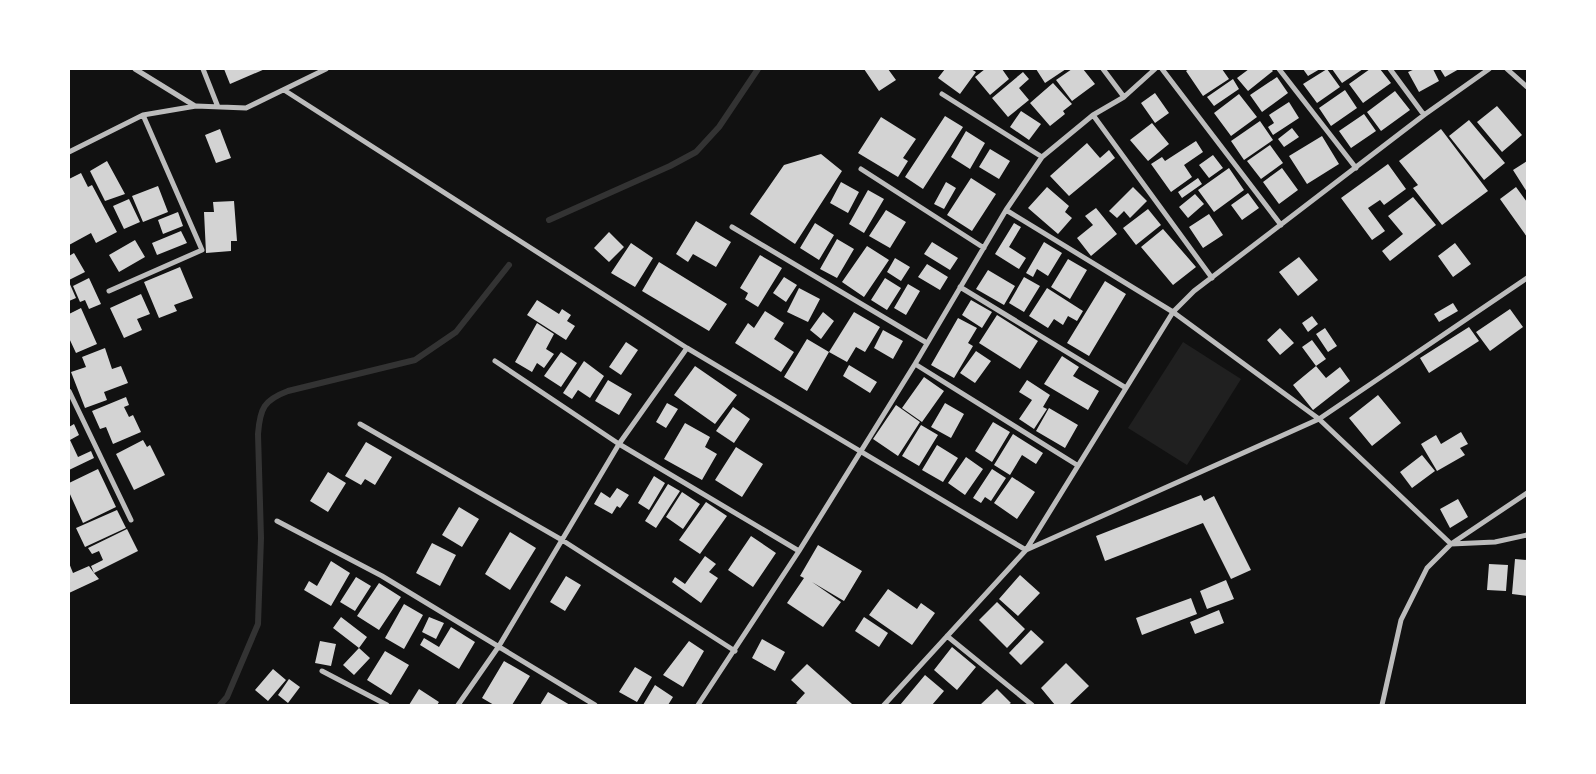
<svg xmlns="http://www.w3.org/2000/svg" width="1596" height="774" viewBox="0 0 1596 774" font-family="'IBM Plex Serif',serif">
	<rect width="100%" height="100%" fill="#111"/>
	<path fill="#202020" d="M1183,342L1241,379L1187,465L1128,428Z"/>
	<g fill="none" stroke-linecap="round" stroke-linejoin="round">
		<path stroke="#333" stroke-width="6" d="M549,220L670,166L696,152L719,127L758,69
			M220,705L227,697L258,624L261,538L258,434C260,408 264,400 288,391L415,360L456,332L509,265"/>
	</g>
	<path fill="#d3d3d3" d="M224,69H265L230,84Z
		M864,69H888L896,80L879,91Z
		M945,69H971L976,72L960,94L938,78Z
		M985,69H1002L1009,79L990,95L975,77Z
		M1036,69H1066L1045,83Z
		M1072,69H1083L1095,84L1072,101L1056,80Z
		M1189,69H1222L1229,79L1203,96L1186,71Z
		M1249,69H1271L1273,71L1248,91L1237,78Z
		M1303,69H1320L1308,76Z
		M1327,69L1340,87L1317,103L1303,84Z
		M1332,69H1363L1342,83Z
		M1370,69H1380L1391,83L1363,103L1349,84Z
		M1415,69H1433L1439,81L1419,92L1408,72Z
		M1440,69H1459L1445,77Z
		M1023,72L1029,79L1019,88L1029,100L1008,117L992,98Z
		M1277,77L1288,93L1262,112L1250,95Z
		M1233,79L1239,89L1214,106L1207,97Z
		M1053,83L1072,104L1063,111L1065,114L1050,126L1030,103Z
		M1345,90L1357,108L1331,126L1319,108Z
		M1395,91L1410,110L1381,131L1367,112Z
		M1155,93L1169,113L1155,123L1141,103Z
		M1239,94L1257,117L1231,136L1214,113Z
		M1289,102L1299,118L1273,135L1268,127L1274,123L1269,115Z
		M1497,106L1522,135L1502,152L1477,122Z
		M1021,111L1041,124L1029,140L1010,127Z
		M1364,114L1376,131L1351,148L1339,131Z
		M945,116L963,127L923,189L905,177Z
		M881,117L916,139L903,158L908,161L898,177L858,153Z
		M1469,120L1505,163L1484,180L1449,136Z
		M1260,121L1273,140L1244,160L1231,141Z
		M1152,123L1169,144L1148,161L1130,140Z
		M1292,128L1299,137L1284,147L1278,139Z
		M220,129L231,158L216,163L205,135Z
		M1441,129L1488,191L1442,225L1413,188L1418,185L1399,161Z
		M966,131L985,143L970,169L951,157Z
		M1322,136L1339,164L1307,184L1289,156Z
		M1196,141L1203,152L1184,165L1192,177L1171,192L1151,164L1162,157L1165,161Z
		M1087,143L1100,158L1109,150L1115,158L1069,196L1050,176Z
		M1270,145L1283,163L1261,179L1247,161Z
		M990,149L1010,161L999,179L979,167Z
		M821,154L842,171L795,244L750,214L784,165Z
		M1213,155L1223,168L1209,178L1199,165Z
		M107,161L125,194L105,201L90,171Z
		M1527,161V192L1513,170Z
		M1388,164L1406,189L1384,205L1380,200L1368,208L1385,231L1372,240L1341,198Z
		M1229,168L1244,190L1214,212L1198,190Z
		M1282,168L1298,190L1279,204L1263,182Z
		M81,173L88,187L92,185L117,232L96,243L91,233L69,245V179Z
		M971,178L996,194L972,231L947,215Z
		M1198,178L1202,184L1182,198L1178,192Z
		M841,182L859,192L848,213L830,203Z
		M946,182L956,188L944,209L934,204Z
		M158,186L168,212L143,222L132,196Z
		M1047,187L1069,206L1065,212L1072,218L1058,234L1028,208Z
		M1133,187L1147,201L1130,218L1124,211L1117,218L1109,211Z
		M1516,187L1527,202V237L1500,199Z
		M868,190L884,199L864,233L849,224Z
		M1248,193L1259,208L1242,220L1231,205Z
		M1195,194L1204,204L1188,218L1179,207Z
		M1413,197L1436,225L1390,261L1382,251L1403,234L1388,216Z
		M129,199L140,222L124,229L113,206Z
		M234,201L237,241H231V251L206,253L204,212H214L213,202Z
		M1096,208L1117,234L1091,256L1077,238L1093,225L1085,216Z
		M1148,209L1161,225L1136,245L1123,228Z
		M886,210L906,222L890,248L869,236Z
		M178,212L183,226L163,234L158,220Z
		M1209,214L1223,235L1203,248L1189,227Z
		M696,221L731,242L716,267L693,254L688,262L676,254Z
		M815,223L834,235L819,260L800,248Z
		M1014,223L1021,227L1009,247L1026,258L1019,269L995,254Z
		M1163,229L1196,267L1173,285L1141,247Z
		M181,231L187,243L157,255L152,243Z
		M609,232L624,247L609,262L594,248Z
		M837,239L854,249L837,278L820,269Z
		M135,240L145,257L119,272L109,255Z
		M932,242L958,258L950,270L924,254Z
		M1044,242L1062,253L1048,276L1037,269L1033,277L1026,273Z
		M631,243L653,258L635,287L611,273Z
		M1455,243L1471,264L1453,277L1438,256Z
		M867,246L889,260L864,297L842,282Z
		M74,253L85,272L69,280V256Z
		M760,255L782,268L758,307L745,299L748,293L740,288Z
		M1299,257L1318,280L1298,296L1279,272Z
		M895,258L910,267L901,281L887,272Z
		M1068,259L1087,270L1070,299L1051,287Z
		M659,262L727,304L709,331L642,291Z
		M927,264L948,277L940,290L918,277Z
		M180,267L193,298L174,305L177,311L159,318L144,282Z
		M988,270L1015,286L1004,305L976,289Z
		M784,277L797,285L786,302L773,293Z
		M1024,277L1040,286L1024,312L1009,303Z
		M89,278L101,304L89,309L85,300L80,302L73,286Z
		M885,278L901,288L887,310L871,300Z
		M1105,281L1126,294L1089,356L1067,343Z
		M69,282L76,298L69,301Z
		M908,284L920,291L906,315L894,308Z
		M799,288L820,299L808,322L787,312Z
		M1047,288L1083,311L1077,321L1068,316L1063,325L1054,319L1048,328L1029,316Z
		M141,294L150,314L137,319L142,330L124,338L110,308Z
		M537,300L559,314L562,309L571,315L567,321L575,326L566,340L527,315Z
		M971,300L992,312L982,328L962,315Z
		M1453,303L1458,311L1439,322L1434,314Z
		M81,308L97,344L76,353L69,338V314Z
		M1510,309L1523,327L1490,351L1476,332Z
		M765,311L784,323L774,339L794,352L781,372L735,343L748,323L754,328Z
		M823,312L834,321L821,339L810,330Z
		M854,312L880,327L865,352L856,347L847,362L829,352L807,391L784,377L807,339L829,352Z
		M997,315L1038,341L1020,369L979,343Z
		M1312,316L1318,324L1308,332L1302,323Z
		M958,318L977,328L968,343L973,346L954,378L931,365Z
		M537,323L554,334L546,349L554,354L544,368L537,363L532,372L515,362Z
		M1469,327L1479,341L1429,373L1420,358Z
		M1280,328L1294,343L1280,355L1267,340Z
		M1325,328L1337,346L1328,352L1316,334Z
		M883,330L903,341L893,359L874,348Z
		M1312,340L1326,359L1316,366L1302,347Z
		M626,342L638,350L621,375L609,367Z
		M105,348L112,369L121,366L128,383L104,392L107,400L85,408L71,372L86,367L82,357Z
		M976,351L991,361L975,383L960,373Z
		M561,352L577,363L561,387L544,376Z
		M1062,356L1079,367L1073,376L1099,391L1088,410L1044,384Z
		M584,361L604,376L590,398L578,390L572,399L563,393Z
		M849,365L877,382L870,393L843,376Z
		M695,366L737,395L715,424L674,395Z
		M1316,366L1326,378L1340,367L1350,381L1313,410L1293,385Z
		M924,377L944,391L922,422L902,408Z
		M608,380L632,394L619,415L595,401Z
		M1027,380L1050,395L1043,407L1047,409L1034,429L1019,419L1032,400L1019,392Z
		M1378,395L1401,423L1372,446L1349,418Z
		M126,397L129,405L124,407L129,417L133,415L141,432L113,444L106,427L100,429L92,411Z
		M667,403L678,409L666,428L656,422Z
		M945,403L964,414L951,438L931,427Z
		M896,405L920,422L898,456L873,439Z
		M733,407L750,419L734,443L716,431Z
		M1049,408L1078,425L1065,448L1036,431Z
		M993,422L1010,432L992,462L975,451Z
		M685,423L710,437L705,447L717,454L702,480L664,459Z
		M74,424L79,435L70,440L78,457L91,451L94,458L69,470V427Z
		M921,425L938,435L919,466L902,456Z
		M1461,432L1468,444L1460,448L1465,455L1437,471L1421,444L1436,435L1441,444Z
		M1013,434L1043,453L1036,464L1022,455L1010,475L994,465Z
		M143,440L147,447L150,445L165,475L134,490L116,454Z
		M366,442L392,457L375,485L365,479L361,485L345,476Z
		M937,445L958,458L943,482L922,470Z
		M736,447L763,464L742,497L715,480Z
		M1422,455L1435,471L1412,488L1400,472Z
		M966,457L983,469L965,495L948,483Z
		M98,469L116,507L83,523L69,492V483Z
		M992,469L1006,478L991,501L985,497L981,503L973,498Z
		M328,472L346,483L328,512L310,501Z
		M654,476L665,483L649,510L638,503Z
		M1012,477L1035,492L1017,519L994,503Z
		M668,484L680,491L656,528L645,521Z
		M617,488L629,495L620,508L617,506L612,514L594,504L601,492L610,498Z
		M682,492L700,504L683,529L666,517Z
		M1201,495L1204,501L1214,496L1251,570L1231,579L1203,523L1105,561L1096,536Z
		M1458,499L1468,517L1450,528L1440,509Z
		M706,502L727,516L700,554L679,540Z
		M459,507L479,519L462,547L442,535Z
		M117,510L126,528L85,547L76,528Z
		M127,529L138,551L94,573L99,579L69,593V563L73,573L89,566L94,573L91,566L103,560L99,551L92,554L88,548Z
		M510,532L536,548L510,590L485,574Z
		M751,536L776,553L753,587L728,570Z
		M432,543L456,555L440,586L416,573Z
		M818,545L862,571L844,601L812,582L841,602L823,627L787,603L804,578L800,576Z
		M705,556L716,564L709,572L718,578L701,603L672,582L675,577L685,584Z
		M1515,559L1527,560V596L1512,594Z
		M331,561L350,573L331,606L304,590L309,581L317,586Z
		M1489,564L1508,565L1506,591L1487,590Z
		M1020,575L1040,593L1018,616L999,599Z
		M566,576L581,585L565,611L550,602Z
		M356,577L371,586L355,611L340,602Z
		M1226,580L1234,599L1207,609L1200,591Z
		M379,583L401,597L379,630L357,616Z
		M888,589L917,609L921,603L935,613L912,645L869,615Z
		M1191,598L1197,614L1142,635L1136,618Z
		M997,602L1025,629L1007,648L979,620Z
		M404,604L423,615L404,649L385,638Z
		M1219,610L1224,623L1195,634L1190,622Z
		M341,617L367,637L359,648L333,628Z
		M429,617L444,623L436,639L422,632Z
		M864,617L888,633L879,647L855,631Z
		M451,627L475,642L459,669L420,645L424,638L439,647Z
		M1031,630L1044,642L1021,665L1009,653Z
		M762,639L785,652L775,671L752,658Z
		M320,641L336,644L331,666L315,663Z
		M689,641L704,651L683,687L663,675Z
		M952,647L976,667L957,690L934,670Z
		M359,648L370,658L354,675L343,665Z
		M385,651L409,665L391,695L367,680Z
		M504,661L530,676L512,705H494L482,698Z
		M1066,663L1089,686L1069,705H1055L1041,688Z
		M807,664L852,704L850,705H799L796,703L805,693L791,680Z
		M635,667L652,677L637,702L619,692Z
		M273,669L286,680L268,701L255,690Z
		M925,675L944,691L932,705H900Z
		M289,679L300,687L288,703L278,695Z
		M655,685L673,697L668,705H643Z
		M419,689L439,702L437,705H409Z
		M997,689L1011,703L1008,705H980Z
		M548,692L570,705H540Z"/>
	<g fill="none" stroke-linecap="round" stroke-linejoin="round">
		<path stroke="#bcbcbc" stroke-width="5" d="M135,69L195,106
			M203,69L218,107
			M1103,69L1124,97
			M1162,69L1281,225
			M1279,69L1356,168
			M1390,69L1424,115
			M1507,69L1527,87
			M284,90L687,348L1026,550L1319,419L1527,278
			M942,94L1042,157
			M1093,115L1212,278
			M69,152L143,115L196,106L246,108L326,69
			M861,169L984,248
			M1006,210L1173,312L1319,419L1451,544L1527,493
			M732,227L927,343
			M960,287L1126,388
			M109,291L202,250L143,115
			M495,361L619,444L799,551
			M915,364L1077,465
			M69,391L131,520
			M360,424L562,540L735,651
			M277,521L382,576L595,705
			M947,636L1032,705
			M322,671L387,705
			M458,705L499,646L619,444L687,348
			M698,705L799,551L915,364L1006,210L1042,157L1093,115L1124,97L1155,69
			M884,705L1026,550L1173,312L1194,291L1424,115L1489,69
			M1382,705L1401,620L1427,568L1451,544L1495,542L1527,535"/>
	</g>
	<rect width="1596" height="774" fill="none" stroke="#ffffff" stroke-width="140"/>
</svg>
